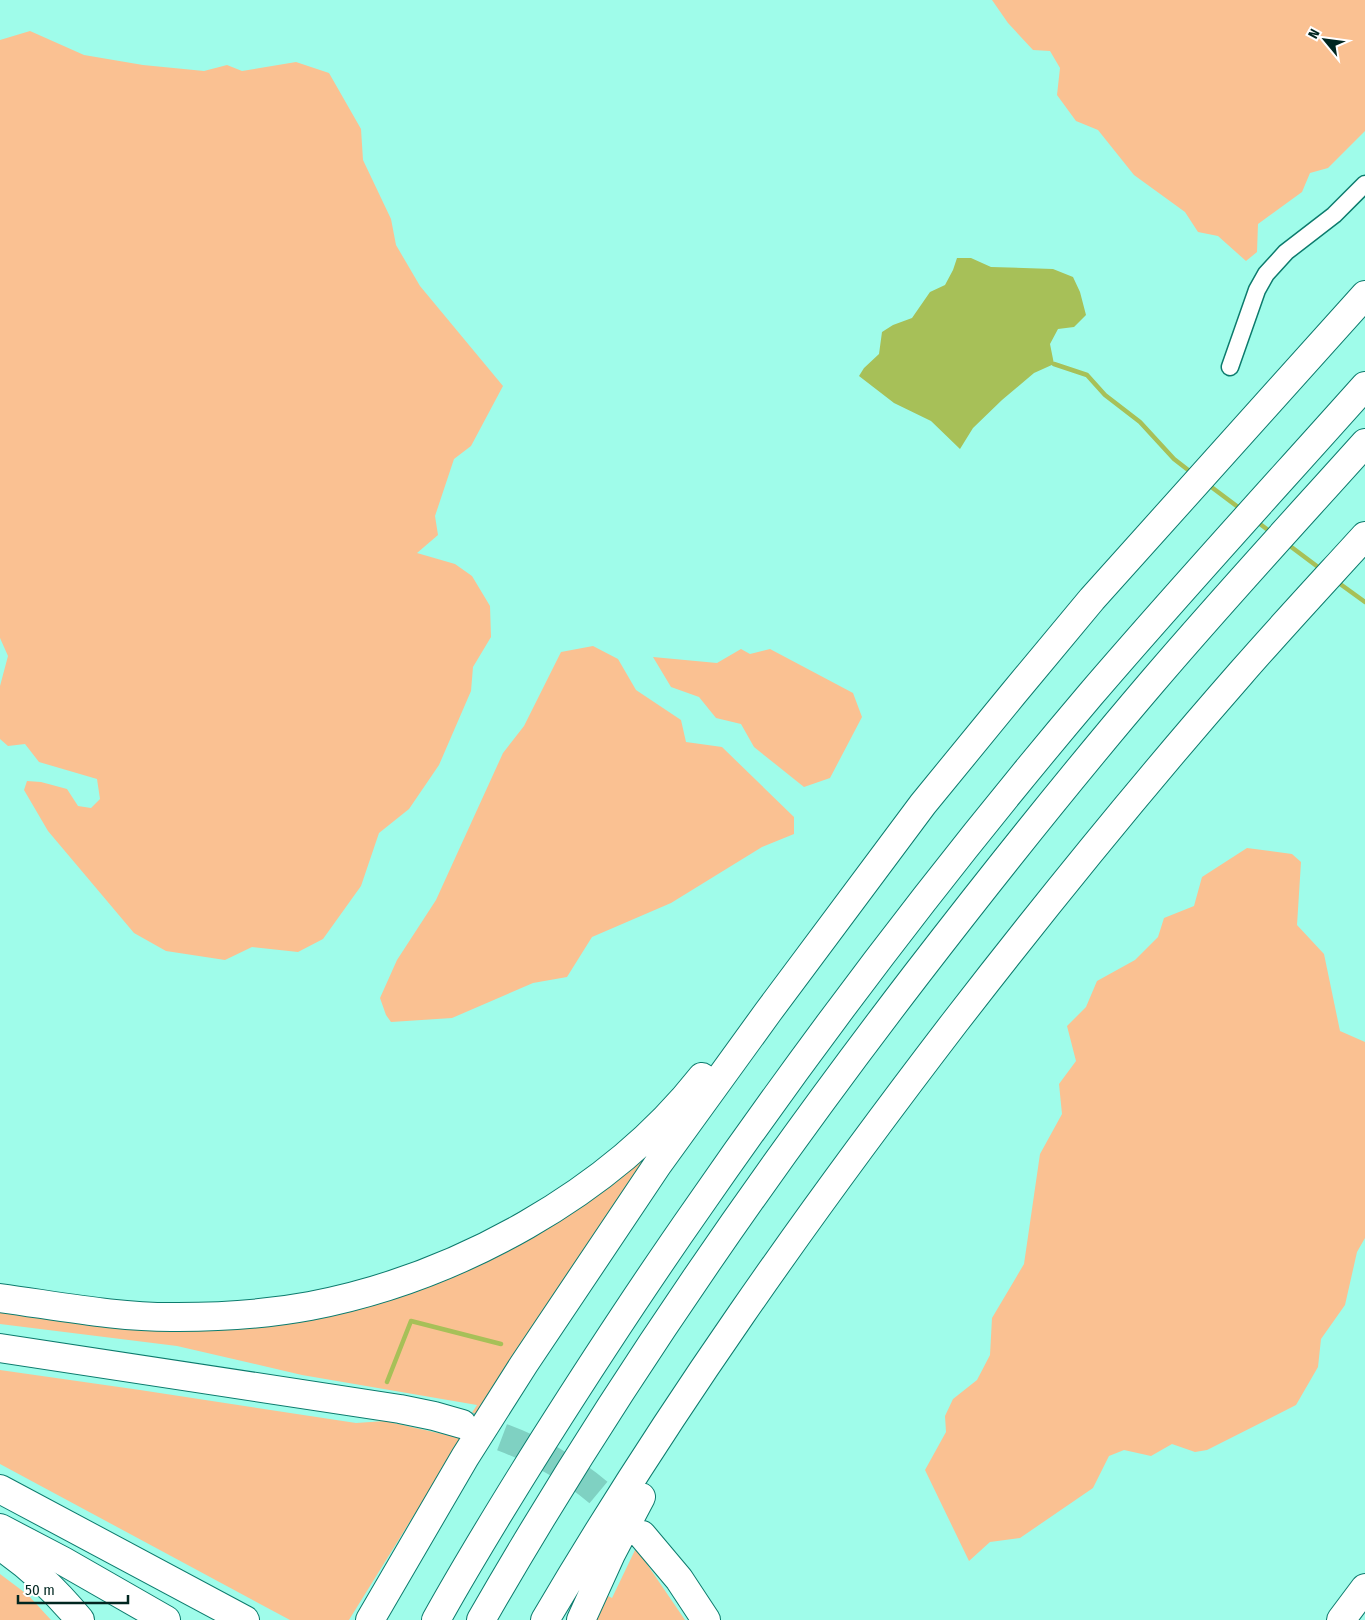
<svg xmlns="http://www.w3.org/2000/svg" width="1365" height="1620" viewBox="0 0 1365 1620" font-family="'Fira Sans Condensed',sans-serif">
	<rect width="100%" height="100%" fill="#9ffcea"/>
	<path fill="#fac192" d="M992,0H1365V131L1328,168L1310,173L1302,192L1258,224L1257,252L1246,261L1218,236L1198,232L1185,212L1134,175L1098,130L1076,121L1057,95L1060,68L1050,51L1033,50L1008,23Z
		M30,31L84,55L143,65L204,71L227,65L242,71L296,62L329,73L361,129L363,160L391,219L396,245L420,286L503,386L471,446L454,459L435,516L438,535L417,553L455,564L472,576L490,606L491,637L473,667L471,691L439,765L409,809L379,833L361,886L323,939L298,952L252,947L225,960L166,951L134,933L48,831L24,790L27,781L41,782L67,789L78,806L91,808L100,799L97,779L39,762L25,744L8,746L0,739V686L8,656L0,638V40Z
		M593,646L618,659L636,690L681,720L686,742L722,747L794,817V834L762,847L671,903L592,937L567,977L533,983L452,1018L391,1022L386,1015L380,998L397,960L436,900L503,753L524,726L561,652Z
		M741,649L750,654L770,649L853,693L862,717L830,778L804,787L754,747L741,724L716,718L699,697L671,687L653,657L717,663Z
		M1247,848L1292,854L1301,862L1297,925L1324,954L1340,1031L1365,1042V1238L1357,1252L1345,1305L1321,1339L1318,1367L1296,1405L1207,1450L1195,1452L1172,1444L1151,1456L1124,1450L1109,1456L1093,1488L1020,1538L990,1542L969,1561L925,1470L946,1432L945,1416L953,1399L977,1380L990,1355L992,1318L1024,1264L1040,1154L1062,1114L1059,1084L1076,1061L1067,1026L1086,1007L1097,981L1135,960L1158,937L1164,918L1194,906L1202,877Z
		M658,1144L427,1494L349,1620H290L0,1464V1370L140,1390L356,1423L385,1421L456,1437L477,1405L302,1375L177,1346L0,1324V1311L381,1301Z
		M636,1548L685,1620H597L608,1596L612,1598Z
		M0,1574L28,1595L51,1620H0Z"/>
	<path fill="#a7c058" d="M957,258H971L991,267L1053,269L1073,277L1080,292L1086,315L1074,327L1058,329L1050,344L1054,364L1034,373L1002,400L973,428L960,449L931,421L894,403L859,376L864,368L879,354L882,332L893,325L912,318L930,292L945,285L953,270Z"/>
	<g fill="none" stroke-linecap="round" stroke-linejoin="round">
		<path stroke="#a7c058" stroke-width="4.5" d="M1054,364L1087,375L1105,395L1140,422L1174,459L1192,473
			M1206,483L1242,510
			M1256,521L1272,533
			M1286,543L1322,570
			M1336,581L1365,602
			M387,1382L411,1321L501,1344"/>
		<path stroke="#7fd1c2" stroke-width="28" stroke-dasharray="28 14" stroke-linecap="butt" d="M462,1424C533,1445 579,1469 631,1523"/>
		<defs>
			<path id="minor" d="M1230,367L1257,290L1266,274L1286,252L1334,215L1365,184"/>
			<path id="trunk" d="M0,1298C59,1306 119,1318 178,1317C222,1317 267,1314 310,1306C456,1278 610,1194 702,1077
				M0,1348L400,1409L434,1416L462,1424
				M642,1535L679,1579L706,1620
				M0,1546C32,1567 56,1591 80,1620
				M370,1620L465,1457L524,1364L658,1164L768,1012L923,804L1013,694L1092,599L1365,295
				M436,1620C470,1559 507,1499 544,1440C594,1361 645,1283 699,1206C821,1030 952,858 1091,694C1180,590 1273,489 1365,386
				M481,1620C610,1395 758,1181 916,975C993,875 1071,777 1153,681C1222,600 1294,522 1365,443
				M545,1620C668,1411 808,1214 955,1022C1047,903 1142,786 1241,673C1282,626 1324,581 1365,536
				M581,1620L611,1554L641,1497"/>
			<path id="motorway" d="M0,1489L245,1620
				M0,1528L63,1561L166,1620
				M1341,1620L1365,1588"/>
		</defs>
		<use href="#minor" stroke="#0c7b6d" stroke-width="19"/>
		<use href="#trunk" stroke="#0c7b6d" stroke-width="30"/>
		<use href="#motorway" stroke="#0c7b6d" stroke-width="30"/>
		<use href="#minor" stroke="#fff" stroke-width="16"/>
		<use href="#trunk" stroke="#fff" stroke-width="28"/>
		<use href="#motorway" stroke="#fff" stroke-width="28"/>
	</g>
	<g transform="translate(1325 40) rotate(299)" stroke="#ffffff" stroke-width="4" paint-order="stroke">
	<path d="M0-4L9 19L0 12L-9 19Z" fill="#002620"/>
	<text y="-8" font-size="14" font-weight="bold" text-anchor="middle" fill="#002620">N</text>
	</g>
	<path d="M18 1595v8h110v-8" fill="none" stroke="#002620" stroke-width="2.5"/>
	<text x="25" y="1595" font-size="15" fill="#002620" stroke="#ffffff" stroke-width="4" paint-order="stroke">50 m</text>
</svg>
